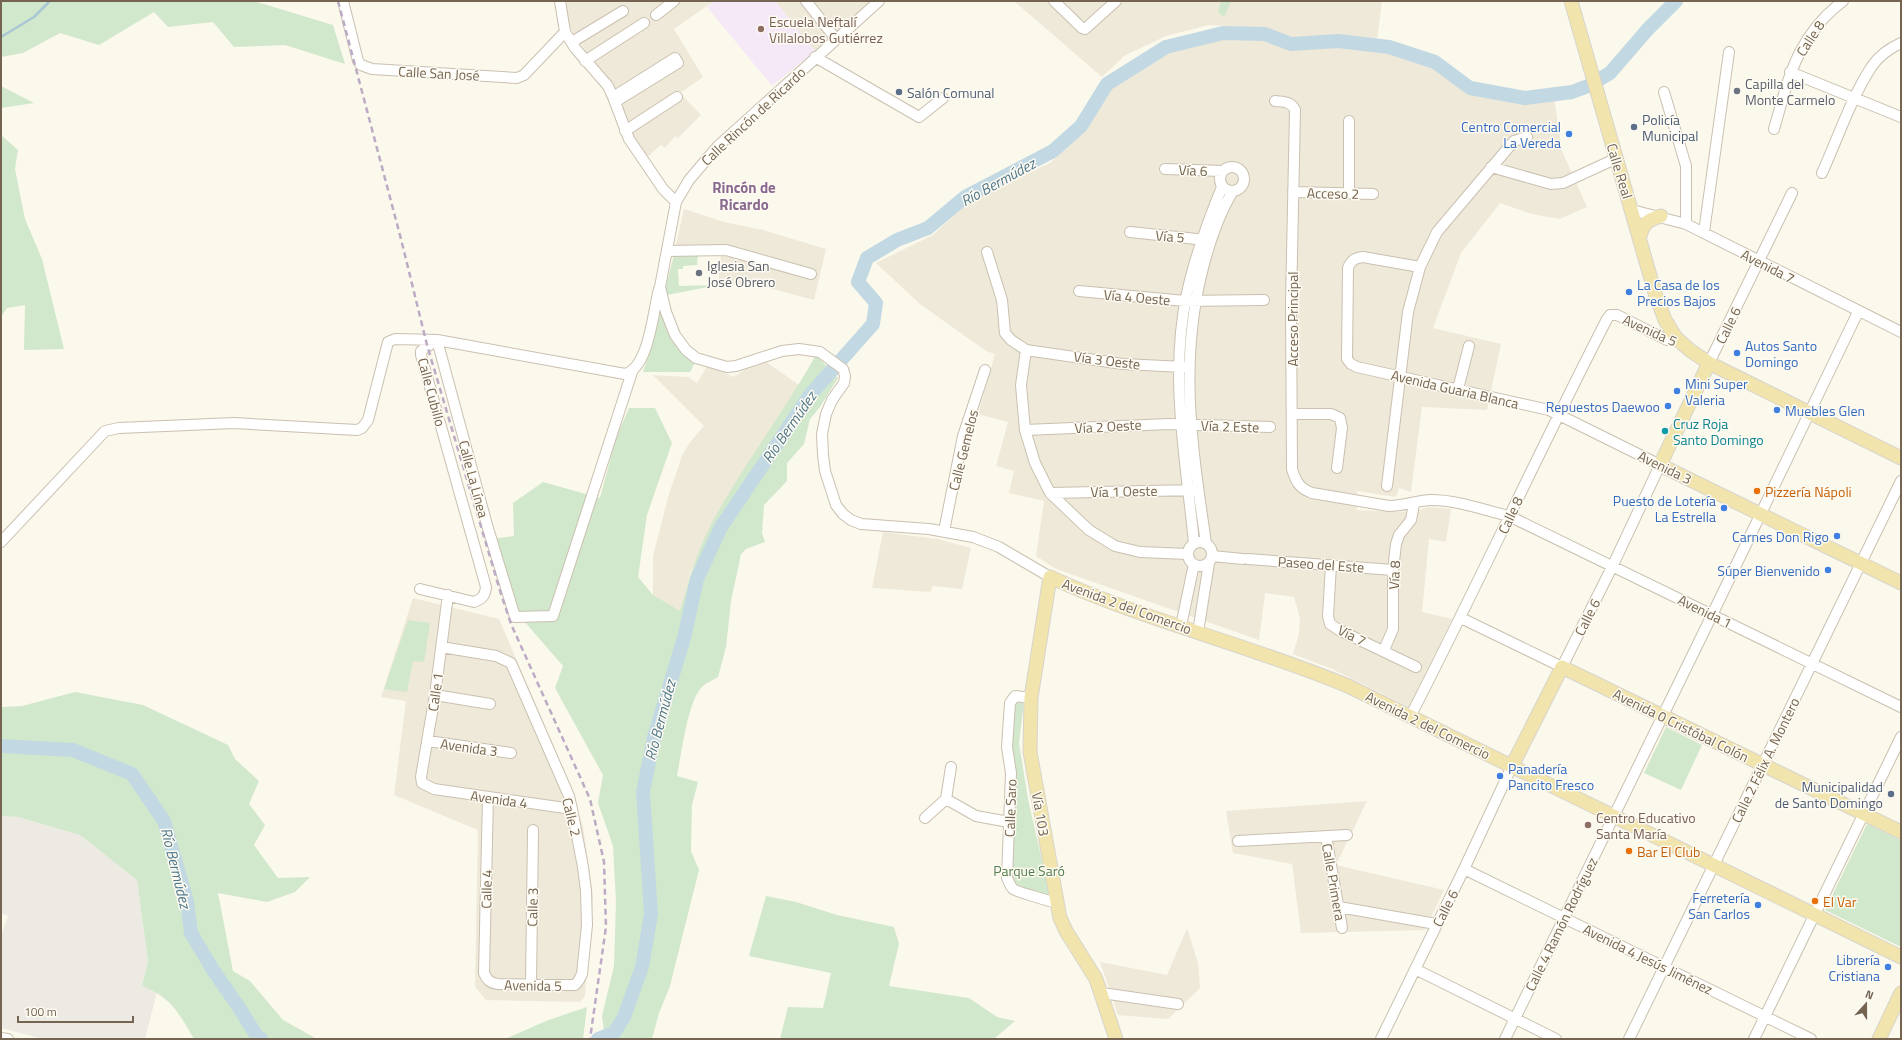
<svg xmlns="http://www.w3.org/2000/svg" width="1902" height="1040" font-family="'Titillium Web',sans-serif">
<style>
.residential{fill:#efe9d9}
.industrial{fill:#edeae4}
.education{fill:#f5e9f8}
.green{fill:#d2e8cc}
.lines{fill:none;stroke-linecap:round;stroke-linejoin:round}
.stream{stroke:#aac6d4;stroke-width:2.5}
.river{stroke:#c2d9e3;stroke-width:14}
.minor-casing{stroke:#cac0b0;stroke-width:12}
.major-casing{stroke:#d8d4ce;stroke-width:15}
.minor{stroke:#fff;stroke-width:10}
.major{stroke:#f1e4ad;stroke-width:13}
.rail{stroke:#bdabc5;stroke-width:2.5;stroke-dasharray:6 4;stroke-linecap:butt}
.education-dot{fill:#8d6e63;stroke:#fefbf3;stroke-width:1.5}
.worship-dot{fill:#6b7280;stroke:#fefbf3;stroke-width:1.5}
.service-dot{fill:#5c6f8a;stroke:#fefbf3;stroke-width:1.5}
.shop-dot{fill:#3f7fe0;stroke:#fefbf3;stroke-width:1.5}
.culture-dot{fill:#0f9aa8;stroke:#fefbf3;stroke-width:1.5}
.food-dot{fill:#e8710a;stroke:#fefbf3;stroke-width:1.5}
.labels{text-anchor:middle;dominant-baseline:central;stroke-width:3;stroke-linejoin:round;paint-order:stroke}
.education-label{font-size:14px;fill:#785e54;stroke:#fefbf3;text-anchor:start}
.street-label{font-size:14px;fill:#746451;stroke:#fefbf3}
.worship-label{font-size:14px;fill:#5b616d;stroke:#fefbf3;text-anchor:start}
.service-label{font-size:14px;fill:#4e5e75;stroke:#fefbf3;text-anchor:start}
.shop-label{font-size:14px;fill:#366cbe;stroke:#fefbf3;text-anchor:end}
.culture-label{font-size:14px;fill:#0d838f;stroke:#fefbf3;text-anchor:start}
.food-label{font-size:14px;fill:#c56008;stroke:#fefbf3;text-anchor:start}
.park-label{font-size:14px;fill:#547e4d;stroke:#fefbf3}
.water-label{font-size:15px;font-style:italic;fill:#50788b;stroke:#fefbf3}
.neighbourhood-label{font-size:15px;font-weight:bold;fill:#89698f;stroke:#fefbf3}
</style>
<rect width="100%" height="100%" fill="#fbf8ec"/>
<path class="residential" d="M566,1H714L674,29L703,77L680,93L701,115L678,138L675,136L665,148L661,145L646,158L632,139L602,73L575,36L568,23Z
M775,1H872L815,51Z
M1014,1H1382L1377,40L1333,36L1292,37L1264,28L1209,25L1166,36L1124,56L1102,77Z
M1223,37L1264,38L1291,48L1337,44L1388,51L1433,65L1469,91L1527,102L1554,97L1562,151L1587,207L1560,219L1532,214L1500,203L1461,253L1433,328L1501,344L1487,410L1422,407L1411,492L1399,488L1396,497L1357,491V510L1398,512L1416,511L1428,507L1451,509L1446,542L1429,539L1422,612L1452,619L1409,707L1330,668L1293,654L1299,634L1300,618L1294,597L1265,593L1259,640L1056,569L1036,556L1044,501L1009,493L1014,471L996,466L1008,422L978,414L995,354L986,351L920,304L876,263L933,235L969,201L1050,163L1086,130L1112,89L1169,52Z
M684,209L724,222L763,230L826,249L814,300L755,284L718,285L721,254L675,249Z
M762,359L799,385L716,516L691,572L680,612L653,595V556L669,494L683,453L691,441L704,426L653,375L688,377L697,383L708,365L715,367L733,377Z
M883,532L938,539L971,548L962,589L932,586L931,592L872,588Z
M413,598L499,619L563,768L583,826L593,896L585,996L580,1002L486,1000L475,987L478,830L394,795L406,701L381,697Z
M1367,801L1336,865L1444,890L1425,930L1301,933L1292,864L1233,853L1226,811Z
M1187,928L1198,963L1200,988L1168,1019L1118,1015L1100,962L1167,975Z"/>
<path class="industrial" d="M1,816L18,817L80,835L137,880L148,961L142,986L157,992L145,1039H43L1,1028V935L8,916L1,913Z"/>
<path class="education" d="M714,1H775L815,51L772,86L707,7Z"/>
<path class="green" d="M1,1H254L333,25L345,64L285,45L234,47L213,22L168,27L154,12L99,45L60,33L23,53L1,57Z
M1221,1H1237L1231,2L1224,17L1218,12Z
M1,86L34,103L1,108Z
M1,135L18,150L15,169L25,219L42,259L64,349L24,350L25,305L7,308L1,317Z
M674,255H698L697,265L683,266V269H678L679,286L718,285L667,295L666,286Z
M662,301L665,313L696,360L690,372H643L651,348Z
M816,355L838,378L820,407L810,419L804,444L787,463V481L764,505L762,533L765,542L746,549L741,554L731,601L726,647L718,677C713,680 706,683 702,687C688,700 681,756 677,776L698,782L692,805L691,851L699,870L670,986L659,1013L652,1039H605L602,1016L614,966L616,902L613,846L598,803L603,775L555,688L563,666L524,621L513,600L493,539L514,536L513,503L543,482L600,498L616,438L629,408H655L672,443L647,515L638,577L653,595L680,611C689,579 699,545 716,515C747,460 785,410 816,355Z
M408,620L430,623L424,662L413,661L407,692L384,689Z
M75,692L143,705L228,745L235,759L259,781L249,804L265,825L254,845L278,878L310,877L295,892L267,902L218,893L233,971L250,981L283,1020L317,1039H194C178,1012 172,998 142,986L148,961L137,880L80,835L18,817L1,816V707L22,706Z
M1014,701L1024,702L1019,743L1028,799L1050,896L1019,886L1015,883L1012,875L1015,771L1010,739Z
M1666,727L1702,745L1681,790L1644,773Z
M1867,824L1901,840V947L1825,910Z
M766,896L796,902L837,915L894,927L899,944L889,986L969,998L997,1017L1015,1021L994,1039H780L788,1007L823,1008L831,973L749,956Z
M587,1007L583,1039H505L546,1021Z"/>
<g class="lines">
<path class="stream" d="M1,37L34,17L50,1"/>
<path class="river" d="M1,746L73,750L132,774L164,821L187,901L191,933L213,970L238,1006L258,1038L261,1039
M598,1039L614,1033L624,1017L642,967L651,914L643,792L654,737L684,638L697,579L721,527L810,395L873,324L876,303L858,282L867,258L897,240L928,228L965,197L1053,151L1081,126L1107,84L1166,47L1223,33L1265,34L1291,44L1338,41L1389,47L1435,62L1470,88L1525,98L1572,92L1588,86L1610,73L1648,29L1676,1"/>
<defs>
<path id="minor" d="M343,1L358,61L361,65L372,69L517,78L524,75L565,32
M560,1L565,32L575,48L608,86L613,97L629,139L663,189L676,202
M806,1L836,39
M879,1L718,146L689,180L676,202L660,287L666,312L675,335L686,350L696,358L727,367L736,366L782,351L799,349L820,352L843,369L845,376L844,383L832,400L826,414L822,434L823,455L825,471L836,505L843,514L851,520L861,524L929,529L973,537L999,547L1050,577
M1054,1L1082,28L1085,29L1116,1
M656,15L674,1
M572,42L623,11
M815,57L919,117L943,98
M585,61L644,23
M1790,72L1901,117
M1664,92L1686,166V224
M613,97L675,58L678,63L615,102
M1275,101C1283,102 1291,101 1295,110L1291,303L1292,469C1296,482 1299,488 1312,493L1389,506C1404,506 1418,500 1431,500C1457,500 1484,510 1509,516L1901,707
M1774,129C1789,77 1797,36 1843,1
M625,131L677,97
M1220 179a12 12 0 1 1 24 0a12 12 0 1 1-24 0Z
M1491,167L1551,184L1563,183L1615,159
M1165,169L1222,171
M1822,173C1838,138 1851,98 1872,66C1879,56 1890,48 1901,43
M1293,192L1373,194
M1349,193V121
M1632,210L1686,224L1901,332
M1130,232L1206,240
M1704,232L1729,52
M667,251L726,250L811,274
M987,252L1002,300L1005,333L1011,340L1026,350L1123,364L1184,367
M1420,267L1363,257C1355,258 1351,260 1348,268L1347,359L1351,364L1357,367L1549,410L1660,465L1613,565L1562,667L1461,618
M1079,291L1185,301L1264,300
M1026,350L1021,385L1025,430L1035,463L1050,493L1089,530L1115,546L1140,552L1188,554
M1709,363L1792,193
M1458,389L1469,346
M1292,414H1331L1340,418L1342,428L1337,468
M1025,430L1169,424L1270,427
M1387,486L1408,312L1420,267L1437,232L1514,141L1527,137
M1050,493L1196,490
M944,531L963,436L985,370
M1188 554a12 12 0 1 1 24 0a12 12 0 1 1-24 0Z
M1,542L105,431L119,428L234,423L357,430L362,428L368,420L388,342L395,339L437,340L487,525L515,617L553,616L632,372
M1194,543C1186,460 1169,376 1187,293C1195,256 1208,221 1222,187
M1206,543C1192,447 1178,360 1204,264C1211,238 1219,214 1233,191
M1212,556L1243,559
M1248,559L1393,570
M1331,565L1328,616L1330,624L1339,630L1416,667
M420,589L474,602C482,599 485,596 486,587L421,355V351L437,340L625,374C649,368 653,311 659,289
M448,595L435,695L421,777L422,783L434,789L572,809
M1181,626L1194,564
M1198,632L1209,563
M441,647L496,656L511,663L569,796L572,809L583,867L586,891L587,925L582,974L579,980L575,985L498,984C490,983 487,980 484,973L488,797
M1384,650L1393,629V570L1396,544L1399,535L1411,520L1414,504
M435,695L490,704
M1031,698L1015,696L1010,703L1007,747L1011,773L1007,878C1009,882 1010,886 1013,889C1015,891 1052,902 1058,903
M1410,717C1478,585 1539,451 1607,319L1610,315H1617L1667,340L1676,338
M428,741L511,753
M946,799L976,816L1009,822
M946,799L951,767
M925,818L946,799
M1326,836L1342,928
M1238,841L1347,835
M1464,869L1811,1039
M1339,907L1436,924
M1415,969L1556,1039
M531,984L533,830
M1102,993L1178,1004
M1,1038L8,1039
M1381,1039L1464,869L1512,766
M1505,1039L1712,615L1858,312
M1629,1039L1901,481
M1754,1039L1901,737"/>
<path id="major" d="M1571,1L1655,293L1665,320L1676,338L1691,351L1709,363L1901,458
M1640,236C1644,222 1648,220 1661,216
M1709,363L1660,465L1901,583
M1512,766L1562,667L1901,832
M1116,1039L1096,979L1066,931L1060,918L1030,752L1031,698L1050,577C1146,621 1250,645 1348,686L1901,957
M1879,1039L1901,993"/>
</defs>
<use href="#minor" class="minor-casing"/>
<use href="#major" class="major-casing"/>
<use href="#minor" class="minor"/>
<use href="#major" class="major"/>
<path class="rail" d="M338,1L401,239L427,345L501,594L511,624L590,799L604,862L606,927L590,1039"/>
</g>
<g class="education-dot">
<circle cx="761" cy="29" r="4"/>
<circle cx="1588" cy="825" r="4"/>
</g>
<g class="worship-dot">
<circle cx="1737" cy="91" r="4"/>
<circle cx="699" cy="273" r="4"/>
</g>
<g class="service-dot">
<circle cx="899" cy="92" r="4"/>
<circle cx="1634" cy="127" r="4"/>
<circle cx="1891" cy="794" r="4"/>
</g>
<g class="shop-dot">
<circle cx="1569" cy="134" r="4"/>
<circle cx="1629" cy="292" r="4"/>
<circle cx="1737" cy="353" r="4"/>
<circle cx="1677" cy="391" r="4"/>
<circle cx="1668" cy="406" r="4"/>
<circle cx="1777" cy="410" r="4"/>
<circle cx="1724" cy="508" r="4"/>
<circle cx="1837" cy="536" r="4"/>
<circle cx="1828" cy="570" r="4"/>
<circle cx="1500" cy="776" r="4"/>
<circle cx="1758" cy="905" r="4"/>
<circle cx="1888" cy="967" r="4"/>
</g>
<circle class="culture-dot" cx="1665" cy="431" r="4"/>
<g class="food-dot">
<circle cx="1757" cy="491" r="4"/>
<circle cx="1629" cy="851" r="4"/>
<circle cx="1815" cy="901" r="4"/>
</g>
<g class="labels">
<g class="education-label">
<text x="769" y="21">Escuela Neftalí<tspan x="769" dy="16">Villalobos Gutiérrez</tspan></text>
<text x="1596" y="817">Centro Educativo<tspan x="1596" dy="16">Santa María</tspan></text>
</g>
<g class="street-label">
<text transform="translate(1810 38) rotate(-57)">Calle 8</text>
<text transform="translate(439 73) rotate(3)">Calle San José</text>
<text transform="translate(753 116) rotate(-43)">Calle Rincón de Ricardo</text>
<text transform="translate(1193 170) rotate(3)">Vía 6</text>
<text transform="translate(1620 171) rotate(73)">Calle Real</text>
<text transform="translate(1333 193) rotate(1)">Acceso 2</text>
<text transform="translate(1170 236) rotate(5)">Vía 5</text>
<text transform="translate(1768 266) rotate(27)">Avenida 7</text>
<text transform="translate(1137 297) rotate(5)">Vía 4 Oeste</text>
<text transform="translate(1292 319) rotate(-90)">Acceso Principal</text>
<text transform="translate(1728 325) rotate(-64)">Calle 6</text>
<text transform="translate(1650 330) rotate(24)">Avenida 5</text>
<text transform="translate(1107 360) rotate(7)">Vía 3 Oeste</text>
<text transform="translate(1455 389) rotate(13)">Avenida Guaria Blanca</text>
<text transform="translate(432 392) rotate(75)">Calle Cubillo</text>
<text transform="translate(1108 426) rotate(-3)">Vía 2 Oeste</text>
<text transform="translate(1230 426) rotate(2)">Vía 2 Este</text>
<text transform="translate(963 450) rotate(-76)">Calle Gemelos</text>
<text transform="translate(1665 467) rotate(26)">Avenida 3</text>
<text transform="translate(474 479) rotate(75)">Calle La Línea</text>
<text transform="translate(1124 491) rotate(-1)">Vía 1 Oeste</text>
<text transform="translate(1510 515) rotate(-65)">Calle 8</text>
<text transform="translate(1321 564) rotate(4)">Paseo del Este</text>
<text transform="translate(1394 575) rotate(-87)">Vía 8</text>
<text transform="translate(1127 606) rotate(20)">Avenida 2 del Comercio</text>
<text transform="translate(1705 611) rotate(26)">Avenida 1</text>
<text transform="translate(1587 617) rotate(-63)">Calle 6</text>
<text transform="translate(1352 635) rotate(26)">Vía 7</text>
<text transform="translate(435 692) rotate(-82)">Calle 1</text>
<text transform="translate(1428 725) rotate(26)">Avenida 2 del Comercio</text>
<text transform="translate(1681 725) rotate(26)">Avenida 0 Cristóbal Colón</text>
<text transform="translate(469 747) rotate(8)">Avenida 3</text>
<text transform="translate(1765 760) rotate(-64)">Calle 2 Félix A. Montero</text>
<text transform="translate(499 799) rotate(8)">Avenida 4</text>
<text transform="translate(1010 808) rotate(-88)">Calle Saro</text>
<text transform="translate(1041 814) rotate(80)">Vía 103</text>
<text transform="translate(572 817) rotate(76)">Calle 2</text>
<text transform="translate(1334 882) rotate(80)">Calle Primera</text>
<text transform="translate(486 889) rotate(-89)">Calle 4</text>
<text transform="translate(532 907) rotate(-89)">Calle 3</text>
<text transform="translate(1445 908) rotate(-63)">Calle 6</text>
<text transform="translate(1561 924) rotate(-64)">Calle 4 Ramón Rodríguez</text>
<text transform="translate(1648 959) rotate(26)">Avenida 4 Jesús Jiménez</text>
<text transform="translate(533 985) rotate(1)">Avenida 5</text>
</g>
<g class="worship-label">
<text x="1745" y="83">Capilla del<tspan x="1745" dy="16">Monte Carmelo</tspan></text>
<text x="707" y="265">Iglesia San<tspan x="707" dy="16">José Obrero</tspan></text>
</g>
<g class="service-label">
<text x="907" y="92">Salón Comunal</text>
<text x="1642" y="119">Policía<tspan x="1642" dy="16">Municipal</tspan></text>
<text x="1883" y="786" text-anchor="end">Municipalidad<tspan x="1883" dy="16">de Santo Domingo</tspan></text>
</g>
<g class="shop-label">
<text x="1561" y="126">Centro Comercial<tspan x="1561" dy="16">La Vereda</tspan></text>
<text x="1637" y="284" text-anchor="start">La Casa de los<tspan x="1637" dy="16">Precios Bajos</tspan></text>
<text x="1745" y="345" text-anchor="start">Autos Santo<tspan x="1745" dy="16">Domingo</tspan></text>
<text x="1685" y="383" text-anchor="start">Mini Super<tspan x="1685" dy="16">Valeria</tspan></text>
<text x="1660" y="406">Repuestos Daewoo</text>
<text x="1785" y="410" text-anchor="start">Muebles Glen</text>
<text x="1716" y="500">Puesto de Lotería<tspan x="1716" dy="16">La Estrella</tspan></text>
<text x="1829" y="536">Carnes Don Rigo</text>
<text x="1820" y="570">Súper Bienvenido</text>
<text x="1508" y="768" text-anchor="start">Panadería<tspan x="1508" dy="16">Pancito Fresco</tspan></text>
<text x="1750" y="897">Ferretería<tspan x="1750" dy="16">San Carlos</tspan></text>
<text x="1880" y="959">Librería<tspan x="1880" dy="16">Cristiana</tspan></text>
</g>
<g class="culture-label">
<text x="1673" y="423">Cruz Roja<tspan x="1673" dy="16">Santo Domingo</tspan></text>
</g>
<g class="food-label">
<text x="1765" y="491">Pizzería Nápoli</text>
<text x="1637" y="851">Bar El Club</text>
<text x="1823" y="901">El Var</text>
</g>
<g class="park-label">
<text x="1029" y="870">Parque Saró</text>
</g>
<g class="water-label">
<text transform="translate(998 182) rotate(-29)">Río Bermúdez</text>
<text transform="translate(789 427) rotate(-55)">Río Bermúdez</text>
<text transform="translate(660 720) rotate(-75)">Río Bermúdez</text>
<text transform="translate(176 868) rotate(76)">Río Bermúdez</text>
</g>
<g class="neighbourhood-label">
<text x="744" y="187">Rincón de<tspan x="744" dy="17">Ricardo</tspan></text>
</g>
</g>
<rect width="1902" height="1040" fill="none" stroke="#746451" stroke-width="4"/>
<g transform="translate(1866 1004) rotate(21)" stroke="#fefbf3" stroke-width="3" paint-order="stroke">
<path d="M0-3L7 15L0 10L-7 15Z" fill="#746451"/>
<text y="-6" font-size="11" font-weight="bold" text-anchor="middle" fill="#746451">N</text>
</g>
<path d="M18 1016v6h115v-6" fill="none" stroke="#746451" stroke-width="2"/>
<text x="24" y="1016" font-size="12" fill="#746451" stroke="#fefbf3" stroke-width="3" paint-order="stroke">100 m</text>
</svg>
